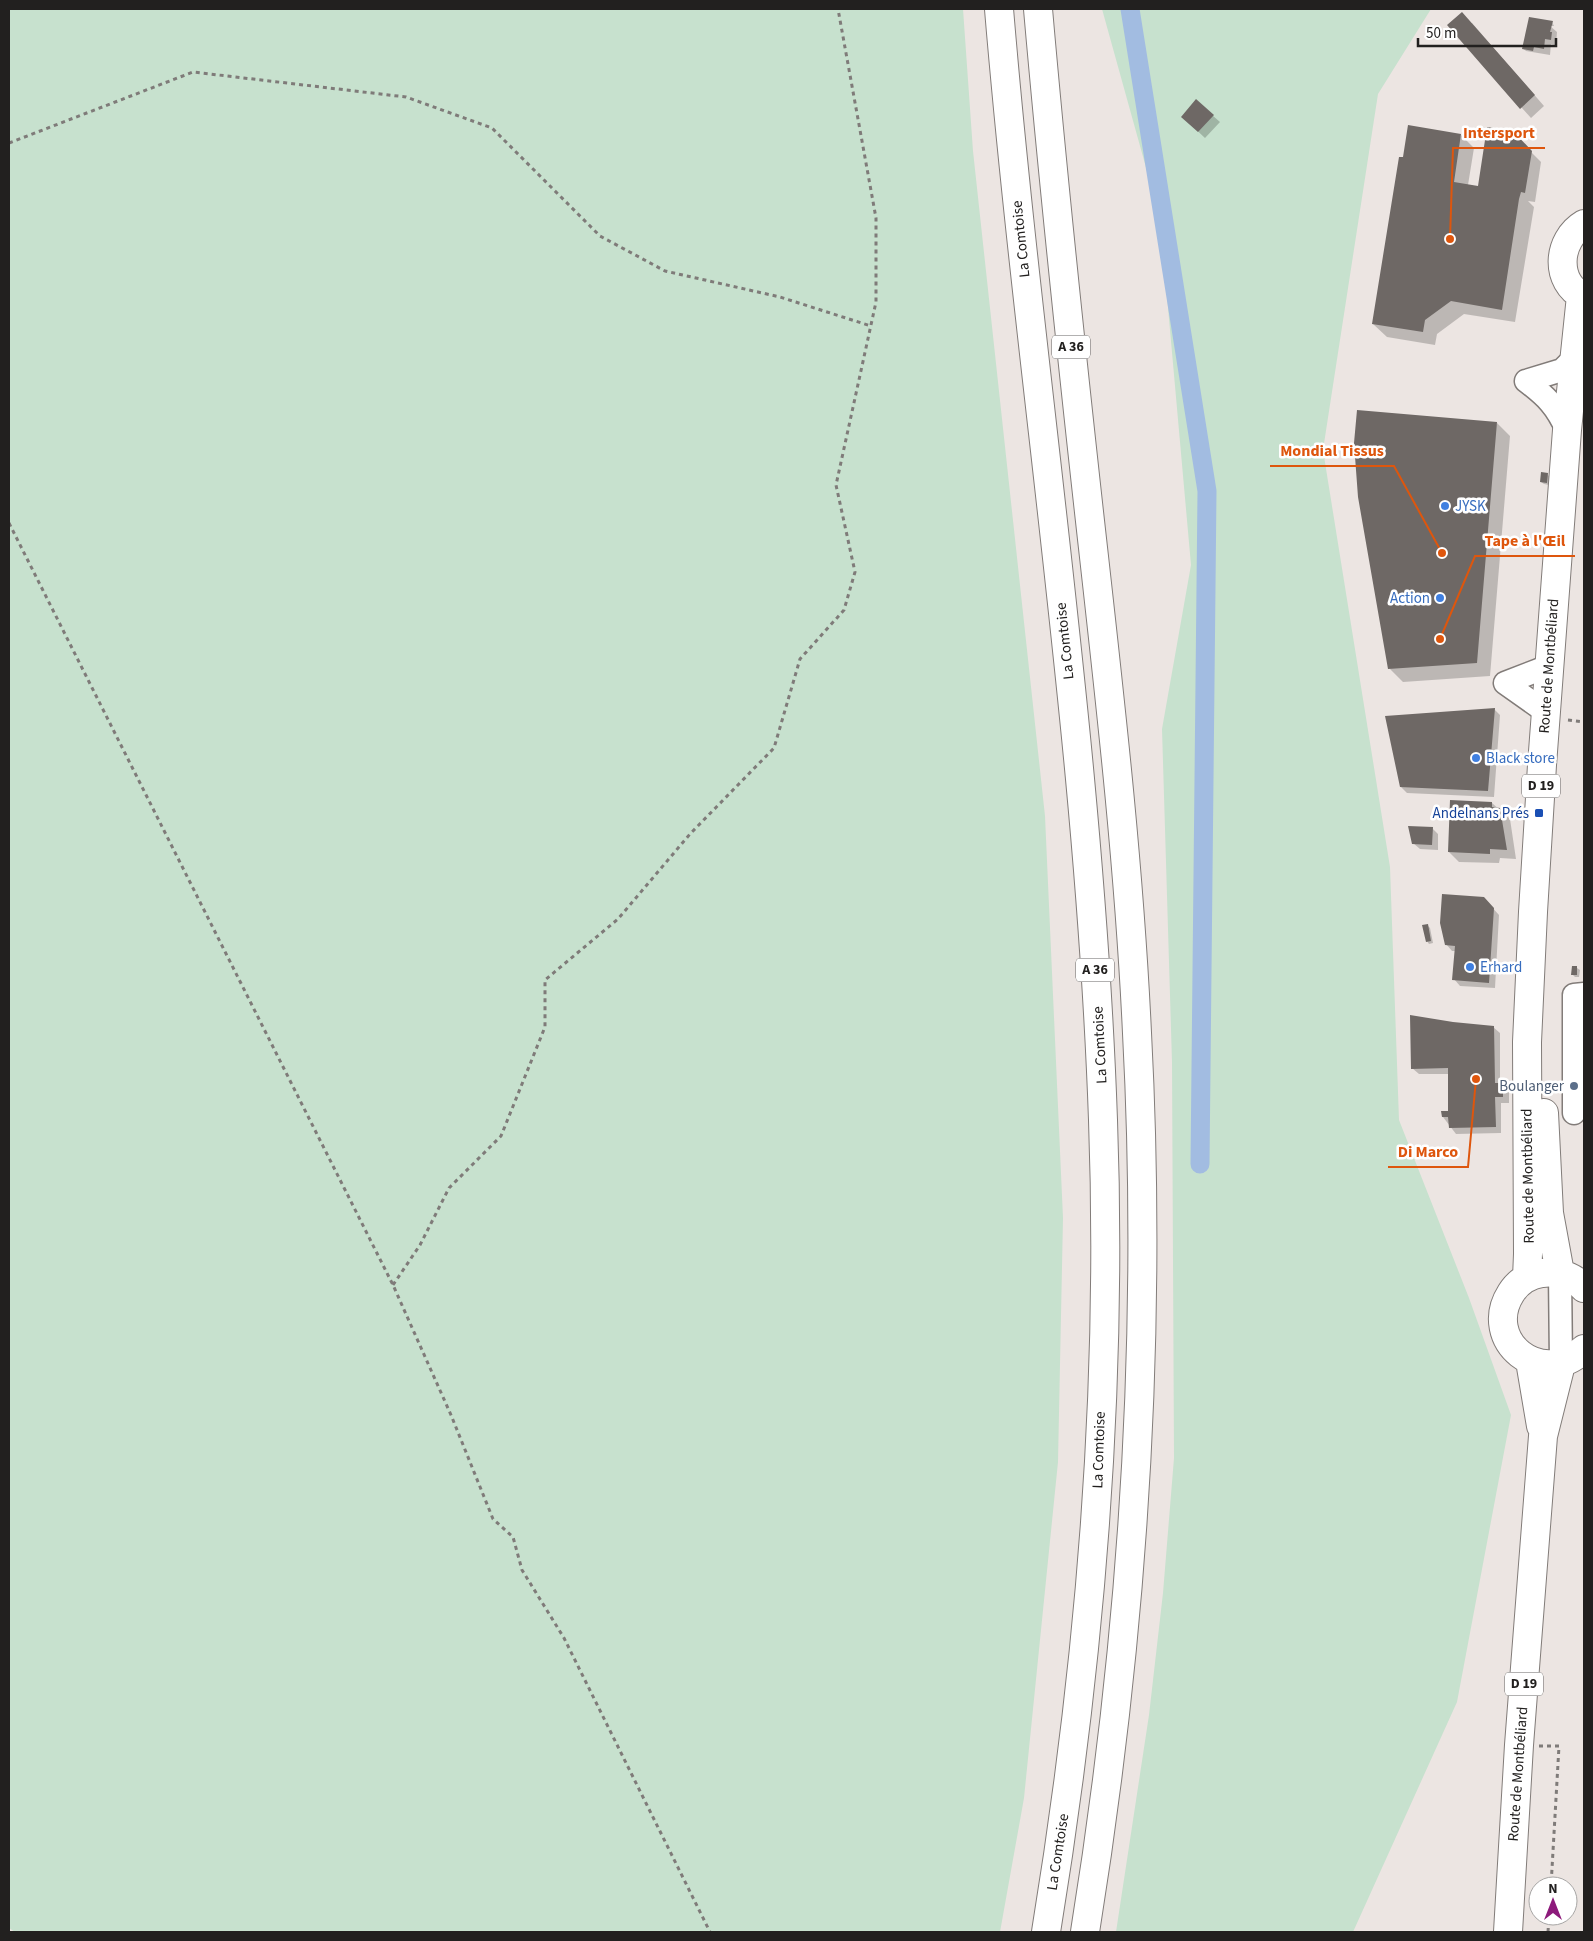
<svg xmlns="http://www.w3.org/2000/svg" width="1593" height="1941" font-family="'Source Sans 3',sans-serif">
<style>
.green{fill:#c7e1ce}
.shadow{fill:#0003}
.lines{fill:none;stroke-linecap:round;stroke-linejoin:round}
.canal{stroke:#a2bce1;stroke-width:19}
.building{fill:#6e6865}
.minor-casing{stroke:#827c79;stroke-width:25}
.major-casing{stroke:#827c79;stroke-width:30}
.highway-casing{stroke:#827c79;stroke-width:30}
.path{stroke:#7f7b79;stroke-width:3;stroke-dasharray:4 4;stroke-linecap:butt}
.minor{stroke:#fff;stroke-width:22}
.major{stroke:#fff;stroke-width:28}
.highway{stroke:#fff;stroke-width:28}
.shop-dot{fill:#3f7fe0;stroke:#fff;stroke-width:2}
.transit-dot{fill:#1a4fb4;stroke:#fff;stroke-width:2}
.service-dot{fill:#5c6f8a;stroke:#fff;stroke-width:2}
.labels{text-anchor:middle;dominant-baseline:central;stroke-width:5;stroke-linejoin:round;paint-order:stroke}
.shield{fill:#fff;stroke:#646362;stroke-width:1}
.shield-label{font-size:14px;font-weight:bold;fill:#22201f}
.street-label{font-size:15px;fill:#22201f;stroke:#fff}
.shop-label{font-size:15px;fill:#366cbe;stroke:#fff;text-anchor:start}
.transit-label{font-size:15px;fill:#164399;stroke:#fff;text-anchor:end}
.service-label{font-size:15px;fill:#4e5e75;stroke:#fff;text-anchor:end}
.leader{fill:none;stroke:#de560d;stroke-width:2}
.callout-dot{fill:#de560d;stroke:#fff;stroke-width:2}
.callout-label{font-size:16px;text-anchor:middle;font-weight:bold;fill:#de560d;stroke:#fff;stroke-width:5;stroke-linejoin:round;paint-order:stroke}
</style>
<rect width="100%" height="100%" fill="#ece5e2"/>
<path class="green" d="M9,9H963L973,151L1045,816L1063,1218L1058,1462L1024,1798L1000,1932H15L9,1928Z
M1102,9H1431L1378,94L1323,450L1390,867L1399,1120L1469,1298L1511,1415L1457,1702L1353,1932H1116L1149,1715L1163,1593L1174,1458L1172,1062L1162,729L1191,565L1160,218Z"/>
<path class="shadow" d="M1552,22L1554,26H1550L1557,32L1556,45L1551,44L1550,55L1526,51L1524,49Z
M1472,23L1544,106L1531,118L1449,26Z
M1196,101L1220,122L1205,138L1189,123Z
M1512,133L1541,162L1535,202L1528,201L1534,207L1515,322L1464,314L1437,334L1435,345L1387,337L1373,324L1461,135L1474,148L1468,185L1479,187Z
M1497,423L1510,436L1490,676L1403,682L1390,669Z
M1547,474L1550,477L1549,485L1544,484L1541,482Z
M1494,709L1500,715L1494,797L1407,793L1401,787Z
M1492,803L1510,819L1516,859L1500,858L1499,863L1459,862L1449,852Z
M1432,828L1438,834V850L1420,849L1413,843Z
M1490,905L1499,915L1495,988L1460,986L1454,979L1456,951H1452L1446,944Z
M1428,926L1430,928L1433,943L1429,944L1427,941Z
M1577,968L1580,970L1579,977H1575L1572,974Z
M1453,1023L1493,1027L1500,1033V1084L1509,1090V1103H1501V1133L1456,1134L1443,1117L1450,1112L1449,1074H1419L1412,1068Z"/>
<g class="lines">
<path class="canal" d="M1130,9L1207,491L1200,1164"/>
</g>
<path class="building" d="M1462,12L1535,95L1520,109L1447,25Z
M1529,17L1553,21L1550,32H1552L1551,40L1545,39L1544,49L1534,47L1533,51L1522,49Z
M1196,99L1214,115L1198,132L1181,117Z
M1408,125L1461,134L1454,182L1478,186L1487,127L1513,131L1532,151L1525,193L1521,192L1519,199L1502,310L1451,301L1425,320L1423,332L1372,324L1399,157H1403Z
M1357,410L1497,422L1477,663L1388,669L1358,497L1354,443Z
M1541,472L1548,473L1547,483L1540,482Z
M1495,708L1488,791L1400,787L1385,716Z
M1450,800L1492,802V807L1500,808L1507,850L1490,849V854L1448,852Z
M1408,826L1433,827L1432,845L1412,844Z
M1442,894L1484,897L1494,908L1489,983L1452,980L1455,946L1445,945L1440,923Z
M1428,924L1431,941L1426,942L1422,925Z
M1572,966H1577V975H1571Z
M1410,1015L1453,1022L1494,1026L1495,1083H1503V1097H1495L1496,1127L1449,1128L1448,1117H1442L1441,1111H1448V1068L1411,1069Z"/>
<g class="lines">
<defs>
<path id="minor" d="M1526,381C1547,397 1556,406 1567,430
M1526,381L1562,370L1575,357
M1546,712L1505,683L1549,666
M1574,1113V995L1584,994
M1560,1273L1561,1364"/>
<path id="major" d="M1584,224C1557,240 1554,282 1584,297
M1544,1113L1549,1213L1560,1273
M1527,1278L1528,1254L1527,1042L1533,912L1542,765L1567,430L1581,296
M1584,1288C1573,1276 1558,1271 1542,1273C1529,1275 1518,1282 1511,1293C1481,1340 1541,1390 1584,1349
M1530,1361L1541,1426
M1508,1932L1519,1745L1543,1436L1561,1364"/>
<path id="highway" d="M999,9C1030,379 1090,748 1103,1120C1113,1392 1090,1664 1046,1932
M1038,9C1053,180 1071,350 1090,521C1109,691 1129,861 1137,1033C1153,1334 1133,1635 1085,1932"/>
</defs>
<use href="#minor" class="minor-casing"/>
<use href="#major" class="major-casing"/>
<use href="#highway" class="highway-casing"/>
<path class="path" d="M9,143L193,72L406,97L492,128L600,236L665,271L780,297L871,326
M9,523L393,1285L451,1415L493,1519L513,1537L522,1570L564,1638L710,1932
M1568,720L1584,722
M393,1285L420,1245L449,1188L501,1136L545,1027V980L618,919L690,834L774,748L800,659L844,610L855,572L836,485L876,302V218L838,9
M1539,1746H1559L1551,1886
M1548,1932L1549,1916"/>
<use href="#minor" class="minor"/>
<use href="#major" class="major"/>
<use href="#highway" class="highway"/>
</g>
<g class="shop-dot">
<circle cx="1445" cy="506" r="5"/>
<circle cx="1440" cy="598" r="5"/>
<circle cx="1476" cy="758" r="5"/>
<circle cx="1470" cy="967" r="5"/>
</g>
<rect class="transit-dot" x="1534" y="808" width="10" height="10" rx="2.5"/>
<circle class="service-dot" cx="1574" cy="1086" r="5"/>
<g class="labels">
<g class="shield">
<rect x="1052" y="335.5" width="38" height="23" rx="4"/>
<rect x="1522" y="774.5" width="38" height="23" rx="4"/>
<rect x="1076" y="958.5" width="38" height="23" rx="4"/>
<rect x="1505" y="1672.5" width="38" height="23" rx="4"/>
</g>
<g class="shield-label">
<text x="1071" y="347">A 36</text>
<text x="1541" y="786">D 19</text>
<text x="1095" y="970">A 36</text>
<text x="1524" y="1684">D 19</text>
</g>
<g class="street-label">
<text transform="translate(1021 239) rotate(-96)">La Comtoise</text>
<text transform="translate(1065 641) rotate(-96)">La Comtoise</text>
<text transform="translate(1549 666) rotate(-86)">Route de Montbéliard</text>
<text transform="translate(1100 1045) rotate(-93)">La Comtoise</text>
<text transform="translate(1528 1176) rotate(-91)">Route de Montbéliard</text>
<text transform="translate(1099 1450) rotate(-88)">La Comtoise</text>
<text transform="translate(1518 1774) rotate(-86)">Route de Montbéliard</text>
<text transform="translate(1058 1852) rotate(-81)">La Comtoise</text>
</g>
<g class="shop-label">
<text x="1455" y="506">JYSK</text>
<text x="1430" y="598" text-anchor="end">Action</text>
<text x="1486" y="758">Black store</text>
<text x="1480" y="967">Erhard</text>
</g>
<g class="transit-label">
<text x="1529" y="813">Andelnans Prés</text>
</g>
<g class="service-label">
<text x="1564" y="1086">Boulanger</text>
</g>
</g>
<path class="leader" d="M1450 239L1453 148H1545M1442 553L1394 466H1270M1440 639L1475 556H1575M1476 1079L1468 1167H1388"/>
<g class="callout-dot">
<circle cx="1450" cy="239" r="5"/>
<circle cx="1442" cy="553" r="5"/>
<circle cx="1440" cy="639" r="5"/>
<circle cx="1476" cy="1079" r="5"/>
</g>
<g class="callout-label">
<text x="1499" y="138">Intersport</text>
<text x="1332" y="456">Mondial Tissus</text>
<text x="1525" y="546">Tape à l'Œil</text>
<text x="1428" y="1157">Di Marco</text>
</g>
<rect width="1593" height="1941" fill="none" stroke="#22201f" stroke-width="20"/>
<g transform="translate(1553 1901)"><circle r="24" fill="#ffffff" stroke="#a7a6a5"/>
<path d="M0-4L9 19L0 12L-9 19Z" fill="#8d1a7b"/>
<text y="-8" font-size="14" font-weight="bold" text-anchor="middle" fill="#22201f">N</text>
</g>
<path d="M1418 38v8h138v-8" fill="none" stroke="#22201f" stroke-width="2.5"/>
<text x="1426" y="38" font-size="15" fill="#22201f" stroke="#ffffff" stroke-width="4" paint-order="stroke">50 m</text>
</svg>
